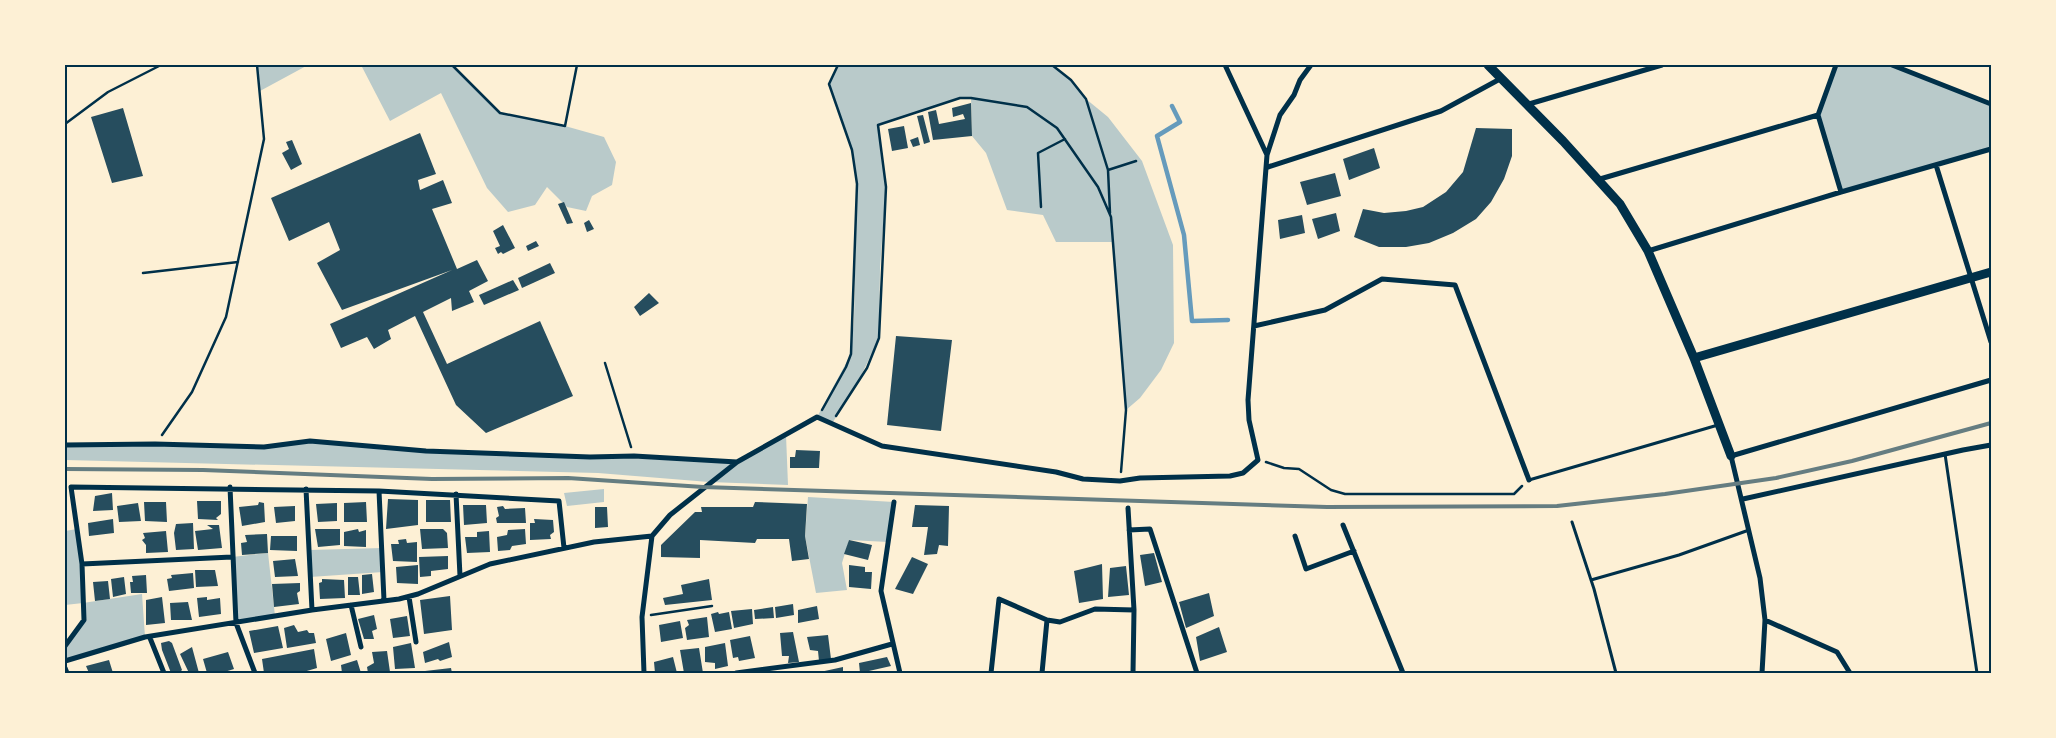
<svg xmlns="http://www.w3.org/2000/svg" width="2056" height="738" font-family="Ubuntu,sans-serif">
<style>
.green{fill:#b9caca}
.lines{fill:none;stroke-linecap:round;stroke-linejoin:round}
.stream{stroke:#669bbc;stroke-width:4.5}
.building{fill:#264d5e}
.path{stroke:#003049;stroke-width:2.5}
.service{stroke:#003049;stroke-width:3}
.minor{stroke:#003049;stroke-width:5}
.tertiary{stroke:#003049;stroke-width:9}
.rail{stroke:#657d81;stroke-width:4}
.neatline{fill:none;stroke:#003049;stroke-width:2}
</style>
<rect width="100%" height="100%" fill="#fdf0d5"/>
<path class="green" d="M257,65H308L260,91Z
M361,65H452L500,113L565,126L604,137L616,162L612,185L592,196L586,211L567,207L547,187L535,205L508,212L487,188L441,93L390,121Z
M838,65H1052L1071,80L1086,99L1108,117L1142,161L1173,245L1174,343L1161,370L1140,398L1126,410L1113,242H1056L1043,215L1007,210L986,153L972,136L971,98H960L878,125L886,187L880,268L879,338L859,380L833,422L817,417L851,354L854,319L857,184L852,150L829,84Z
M1836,65H1892L1991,104V149L1841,192L1818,115Z
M786,435L788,485L709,482L598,473L65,460V445L264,447L310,441L426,451L737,462L718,476Z
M604,489V502L567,506L564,493Z
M808,497L894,502L888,542L849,540L842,563L847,590L816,593L805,536Z
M77,529L83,603L142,594L145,637L65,661V646L84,620L83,603L65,605V531Z
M382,548L383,572L310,577L309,550Z
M268,553L275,616L236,623L232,557Z"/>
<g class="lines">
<path class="stream" d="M1172,106L1180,122L1157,136L1184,235L1192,321L1228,320"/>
</g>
<path class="building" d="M971,103L972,136L933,140L928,112L936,110L939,124L965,119L963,114L953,117L952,108Z
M123,108L143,176L112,183L91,117Z
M923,115L930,142L924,144L917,116Z
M904,126L908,148L892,151L888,129Z
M1476,128L1512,129V156L1504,179L1491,202L1476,219L1453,233L1429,243L1406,247H1379L1354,237L1363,209L1384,213L1406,211L1423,207L1446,192L1463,172Z
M420,133L436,174L418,180L420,190L443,180L452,203L432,209L457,269L477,260L488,281L469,291L474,302L452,311L451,298L423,312L447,364L540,321L573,396L486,433L456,405L415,316L388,330L391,339L374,349L367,337L341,348L330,324L452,270L342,310L317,263L340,250L329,222L289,241L271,198Z
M918,137L920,145L913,147L910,140Z
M292,140L302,164L291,170L282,153L289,149L286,142Z
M1374,148L1380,168L1349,180L1343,159Z
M1335,173L1341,196L1307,205L1300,182Z
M564,202L573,223L567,224L558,204Z
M1336,213L1340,231L1318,239L1312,219Z
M1302,215L1305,233L1280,239L1278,220Z
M589,220L594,229L587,232L584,223Z
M503,225L515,248L503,254L501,252L498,254L495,248L500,246L493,231Z
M536,241L539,246L528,251L526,246Z
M550,263L555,273L522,288L518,278Z
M513,280L519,290L484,305L479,295Z
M649,293L659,303L640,316L634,307Z
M896,336L952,340L941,431L887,425Z
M796,450L820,451L819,468H790V457H795Z
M112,493L113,510L93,511L95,496Z
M388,499L418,500V525L386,529Z
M426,500H450L451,522H426Z
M197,501H221V514L216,518L218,520L198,519Z
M144,502H166L167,522L145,521Z
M259,502L264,503L265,522L242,526L239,507L258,505Z
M366,502L367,522H344V503Z
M755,502L807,504L805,536L809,559L792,561L789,539H757L755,543L700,540V558L661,557V545L695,512H702L701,507H753Z
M138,503L141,521L119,522L117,506Z
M337,503V521L318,522L316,504Z
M463,505H486L487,523L464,525Z
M915,505L949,506L948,546L939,545L937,554L924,555L928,527H912Z
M295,506V521L276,523L274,507Z
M503,506L505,509L525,508L526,523H497L496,518L499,516L497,507Z
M595,507H607L608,527L595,528Z
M113,519L114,533L89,536L88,523Z
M534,519L553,520L554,532L550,535L551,539L530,540V523H535Z
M193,523L194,549L176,550L174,533L176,524Z
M207,525H219L222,548L198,550L195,531L213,529Z
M315,529H340V545L318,547Z
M358,529L359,532L366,530V547L344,546V532Z
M420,529H443L447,533L448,548L422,549Z
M525,529L526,544L512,546L510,550L498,551L497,537L507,535L508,530Z
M166,531L168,552L146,553V545L142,540L145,538L143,533Z
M489,531L490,552L467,553L465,537H477V532Z
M267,534L268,553L242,555L241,543L247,542L245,535Z
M271,536H297V551L270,550Z
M406,539L407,543L417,542V562L393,561L391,544H399L398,540Z
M849,540L872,545L868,560L844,554Z
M1154,553L1162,582L1145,586L1140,555Z
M448,556V569L431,571V576L420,577L419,557Z
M912,557L928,564L913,594L895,589Z
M295,559L298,576L275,577L273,561Z
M1102,564L1103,599L1079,603L1074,571Z
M418,565V584L397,583L396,567Z
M849,565L865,567V572H872L871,589L849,587Z
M1126,566L1129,595L1108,597L1110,568Z
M195,570H215L218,586L196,587Z
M193,573L194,588L169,591L167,579L172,578L171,575Z
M372,574L374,592L362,594V575Z
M146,575L147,593H131L130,582H133L132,576Z
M124,577L126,594L113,597L111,579Z
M348,577H358L360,595H348Z
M322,579L344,580L345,598L320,599L319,583L322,582Z
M709,579L712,600L665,605L663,598L683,594L681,585Z
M108,581L110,599L95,601L93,582Z
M300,583V591L297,593L299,604L274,607L272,584Z
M1209,593L1214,616L1186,628L1179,602Z
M450,596L452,630L424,634L420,600Z
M162,597L165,623L146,625V600Z
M207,597V600L220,598L221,614L199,617L197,598Z
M188,602L192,620H171L170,603Z
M793,604L794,615L776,618L775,607Z
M817,606L819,619L798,623V610Z
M773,607L774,618L755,619L754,610Z
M752,609L753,624L734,628L731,611Z
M718,612L719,614L729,612L732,629L715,632L711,614Z
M374,615L377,629L372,631L374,639H364L358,619Z
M407,616L410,636L393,638L390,619Z
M707,617L709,637L687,640L685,628L689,625L687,620Z
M680,621L683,638L661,642L659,625Z
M294,625L298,632L307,630L309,633H314L316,643L287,648L284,628Z
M278,626L283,648L254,653L249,631Z
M1219,627L1227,652L1200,661L1196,637Z
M793,632L799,662L788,663L789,656H782L780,633Z
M346,633L351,655L331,661L326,639Z
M828,635L831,659L819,661L818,651L810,650L807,637Z
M750,636L755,658L739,661L738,657L733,658L730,640Z
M169,641L172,643L182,670L179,673H171L162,650L161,643Z
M449,642L452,657L440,661L438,659L425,663L423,652Z
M411,643L415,668L395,669L393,647Z
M725,643L728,666L715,669V663L705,662V647Z
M192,647L199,673H189L180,654Z
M699,648L703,673H684L680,650Z
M314,649L317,668L300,673H264L262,659Z
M387,651L390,672L368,673L367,667L374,663L372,652Z
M228,652L234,669L221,673H207L203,659Z
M673,657L677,673H655L654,662Z
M887,657L891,666L860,673L859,663Z
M109,660L113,673H89L86,666Z
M357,660L361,673H342L341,665Z
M843,667V673H820V672Z
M451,668L452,673H425V671Z"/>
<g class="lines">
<path class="path" d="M452,65L500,113L565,126L577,65
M1052,65L1071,80L1086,99L1108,170L1110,213
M65,124L108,92L161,65
M1108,170L1136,161
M1041,207L1038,153L1065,139
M143,273L238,262
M605,363L631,447
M822,410L846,367L851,354L857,184L852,150L829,84L838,65
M836,416L867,368L879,338L886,187L878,125L960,98H971L1027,107L1057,128L1098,187L1111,217L1126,410L1121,472
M162,435L192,392L226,317L264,139L257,65
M1266,462L1284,468L1299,469L1331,490L1345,494H1514L1522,486
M651,615L712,606"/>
<path class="service" d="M1945,454L1977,673
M1529,480L1718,425
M1572,522L1594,589L1616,673
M1591,580L1679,555L1749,530"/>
<path class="minor" d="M1225,65L1267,155
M1892,65L1991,104
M1529,104L1662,65
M1818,115L1836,65
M1936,165L1991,342
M1268,167L1441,111L1500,79
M1600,179L1818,115L1841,192
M1648,251L1841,192L1991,149
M1254,326L1325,310L1382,279L1455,285L1529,480
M65,445L155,444L264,447L310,441L426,451L590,457L634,456L737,462L817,417L882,446L1056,472L1083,479L1120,481L1140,478L1230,476L1243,473L1258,460L1249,420L1248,400L1267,155L1280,115L1294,95L1300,80L1311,65
M230,487L236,623L255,673
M306,489L312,610
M379,491L384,600
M456,494L460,576
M1743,499L1963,450L1991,445
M894,502L881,591L900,673
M1128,508L1134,610L1133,673
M1343,525L1403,673
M1129,530L1150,529L1197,673
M1295,536L1306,569L1354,551
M82,564L232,557
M409,597L416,642
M351,605L361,647
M1047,620L1060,622L1095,609L1134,610
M1765,620L1837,652L1850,673
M150,638L164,673
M65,646L84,620L82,564L71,487L379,491L559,501L564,548
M65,661L145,637L312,610L399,599L418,594L490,564L594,542L652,536
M65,668L67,673
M644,673L642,617L652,536L670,515L737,462
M736,673L835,660L892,644
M991,673L999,599L1047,620L1042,673
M1762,673L1765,620L1760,578L1731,456L1991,380"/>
<path class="tertiary" d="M1488,65L1563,141L1620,204L1648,251L1694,358L1731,456
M1694,358L1991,272"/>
<path class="rail" d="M65,469L203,470L432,479L568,478L703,487L1327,507L1557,506L1665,494L1776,478L1852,461L1991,423"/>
</g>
<rect width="2056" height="738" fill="none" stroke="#fdf0d5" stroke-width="132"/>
<rect x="66" y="66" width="1924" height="606" class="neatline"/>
</svg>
